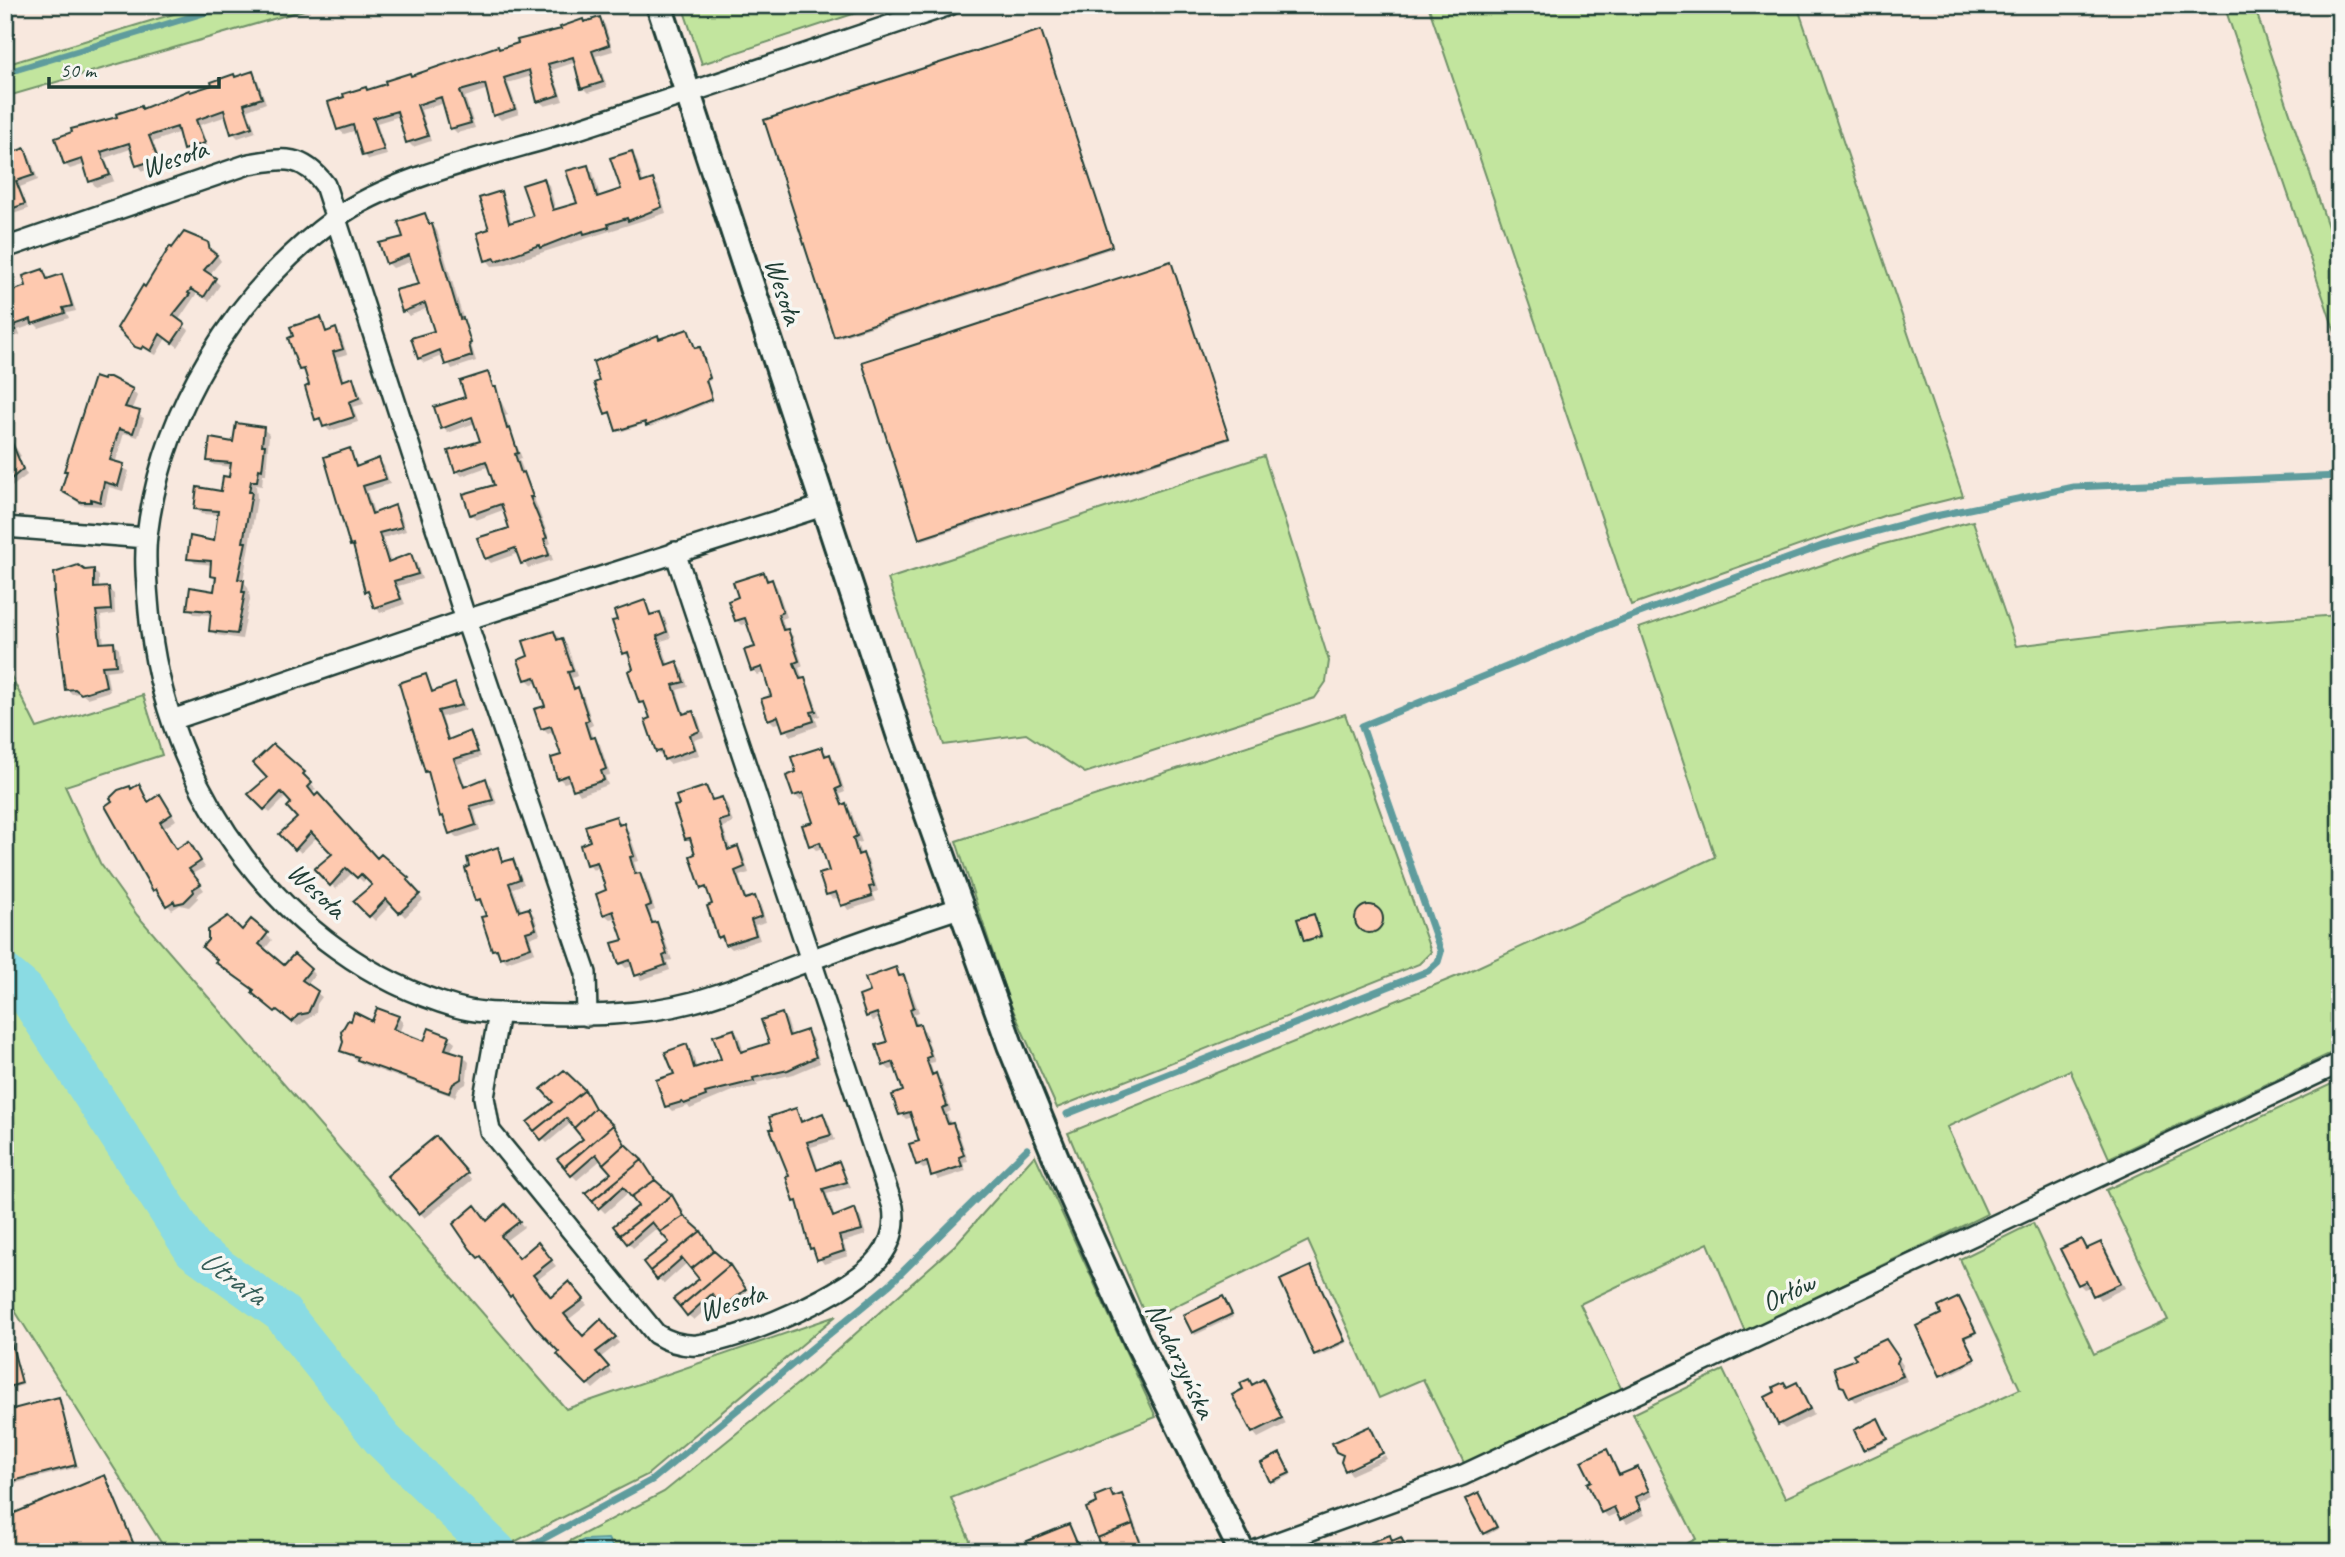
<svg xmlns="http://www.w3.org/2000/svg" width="2345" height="1557" font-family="Caveat,sans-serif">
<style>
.green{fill:#c2e59e;stroke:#709169;stroke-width:2}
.water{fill:#8adbe3;stroke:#5f9c9d;stroke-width:2}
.shadow{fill:#0003}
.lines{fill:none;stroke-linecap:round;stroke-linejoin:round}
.stream{stroke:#5f9c9d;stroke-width:7}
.river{stroke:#8adbe3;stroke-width:40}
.building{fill:#fec9af;stroke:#1f3d34;stroke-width:2}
.minor-casing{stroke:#1f3d34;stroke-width:24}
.tertiary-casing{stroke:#1f3d34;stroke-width:30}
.minor{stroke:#f6f6f2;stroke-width:19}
.tertiary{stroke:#f6f6f2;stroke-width:24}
.labels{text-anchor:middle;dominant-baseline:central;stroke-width:7;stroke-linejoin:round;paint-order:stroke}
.street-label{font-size:28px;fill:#1f3d34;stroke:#f6f6f2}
.water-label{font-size:30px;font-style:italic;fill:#345d57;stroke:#f6f6f2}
</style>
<rect width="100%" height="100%" fill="#f8e8de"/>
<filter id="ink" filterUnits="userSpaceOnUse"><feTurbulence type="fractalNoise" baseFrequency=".0143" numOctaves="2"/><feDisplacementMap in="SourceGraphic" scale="14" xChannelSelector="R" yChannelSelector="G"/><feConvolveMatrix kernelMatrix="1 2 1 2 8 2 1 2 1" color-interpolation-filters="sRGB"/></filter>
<g filter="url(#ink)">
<path class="green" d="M203,5H321L5,97V65Z
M682,5H880L702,64Z
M1428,5H1797L1963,496L1886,515L1631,605Z
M2224,5H2254L2340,263V347Z
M1264,456L1329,661L1326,682L1315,698L1085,773L1026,734L944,745L888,579Z
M1973,521L2016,646L2169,627L2340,615V1049L2109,1158L2070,1070L1947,1127L1987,1214L1745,1332L1708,1243L1580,1304L1622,1390L1465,1465L1423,1379L1379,1398L1308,1241L1147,1320L1068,1133L1465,973L1715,857L1639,628L1880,545Z
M5,664L37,728L143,695L162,755L65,786L100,863L137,915L566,1409L836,1316L647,1475L506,1546L511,1552H167L5,1295Z
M1345,714L1431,952L1419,964L1057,1108L1008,999L956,841Z
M2340,1080V1552H1670L1696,1539L1633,1414L1723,1370L1785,1498L2020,1389L1960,1259L2033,1223L2094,1354L2168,1320L2106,1190Z
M1035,1155L1156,1417L951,1498L975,1552H549L664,1492L817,1368L955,1245Z"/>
<path class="water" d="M608,1539L616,1552H559L584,1540Z"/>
<path class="shadow" d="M600,19L605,25L613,51L596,56L607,87L588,93L583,88L576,62L552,70L563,101L545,106L539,101L532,76L508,83L519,114L501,120L496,115L488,89L465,97L475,128L457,133L452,128L445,103L421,110L431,141L413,147L408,142L400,116L377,123L387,155L369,160L364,155L357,130L344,134L338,129L368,91L583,21L585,24Z
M1041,32L1113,248L838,338L836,336Z
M252,73L257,78L266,103L248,110L256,132L238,138L233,133L227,116L200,125L208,148L191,154L185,149L180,132L153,142L161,164L143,171L138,165L133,148L105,158L114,181L96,187L91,181L86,164L70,169L65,164L120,118L119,115Z
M25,150L30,156L38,180L20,187L28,209L10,215L5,210Z
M631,153L636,158L644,184L653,181L658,186L666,213L503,265L492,266L487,260L479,234L492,230L499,193L505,199L512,224L536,217L543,180L549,185L556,211L580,204L587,167L593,172L600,197L624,190Z
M425,215L437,231L476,361L452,369L444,355L424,363L419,358L436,332L428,308L409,316L404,310L421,285L413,261L393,268L388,263Z
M184,234L213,249L221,261L209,275L220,285L209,301L197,293L178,321L189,330L178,347L166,338L156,355L128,340V310Z
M1171,263L1230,440L923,540L921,538Z
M43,271L49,280L61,276L66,282L76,311L67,313L69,318L39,328L35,324L18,330L20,335L5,340V296L28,288Z
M320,319L328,333L336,330L341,336L347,354L337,357L345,382L352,379L357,385L364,404L353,407L358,422L330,431L319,421L329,418L317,419L312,387L308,374L301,370Z
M688,331L696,350L701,351L711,380L707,382L713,401L650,427L647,423L620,432L612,414L606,413L657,337L660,340Z
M487,374L508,415L505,416L522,458L519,459L551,543L548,545L553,560L528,568L519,553L491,563L486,558L511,530L503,510L476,520L471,514L497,486L490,466L462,476L457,471L482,442L475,423L448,433L444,429L481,416L467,399Z
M132,390L137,396L131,411L144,418L138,437L124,433L115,464L129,471L123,491L109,487L105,506L81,505L63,490L68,472L66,470Z
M263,429L269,434L266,474H263L262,486L256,485L257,499L243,581L248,587L250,599L242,639L216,635L211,630L212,615L194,614L189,608L215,593L217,581L211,575L213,565L195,563L189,557L216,543L219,515L201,514L196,508L222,493L230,479L232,467L214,465L208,460Z
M5,430L21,456L18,458L27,475L8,490L5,489Z
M350,450L359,468L379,461L384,466L390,484L367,491L375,515L395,508L400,513L406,531L383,538L391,563L410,556L416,561L422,579L398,586L405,604L380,613L367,591L356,550L351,545Z
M69,567L93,570L99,576V590L108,589L114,594L115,614L101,616L104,645L114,644L119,649L121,669L106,671L110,691L87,698L81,693L72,694L67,689L65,673L62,669L55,574L64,573Z
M764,574L777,587L787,617L782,619L786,631L793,636L803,666L799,668L803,680L809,685L820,716L815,717L818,726L790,736L782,722L774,724L769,719L773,697L765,672L758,675L753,670L757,648L749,623L741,625L736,620L740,598Z
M644,602L653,616L660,614L665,619L671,638L661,641L669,666L676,663L682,669L688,687L677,690L685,715L693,713L698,718L704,737L694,740L699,755L670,764L657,752L648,707L641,702L631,658L624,653Z
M554,633L567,645L577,676L572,678L576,690L583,695L593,725L589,727L593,739L600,744L610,775L605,776L608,785L580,795L571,781L564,783L559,778L563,756L555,731L548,734L543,729L536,710L547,707L539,682L532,684L526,679L530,657Z
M425,676L435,693L454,686L459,691L466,710L442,717L450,741L470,733L475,739L481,757L458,764L466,788L486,781L491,786L497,804L474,811L480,830L456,838L442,816L431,775L427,771Z
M273,746L309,779L307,781L316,789L311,794L377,860L397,868L423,900L405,917L392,903L375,921L356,901L374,885L367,878L363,882L353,872L336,889L317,870L335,854L318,836L301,853L282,834L300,818L294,803L287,796L270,813L251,794L269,778Z
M822,749L835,761L845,792L840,794L844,806L851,811L862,842L857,843L861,855L868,860L878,891L873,893L876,901L848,910L840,897L833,899L827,894L832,872L823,848L816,850L811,845L815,823L807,798L800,800L795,795L799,773Z
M139,787L149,803L160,797L165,802L176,820L164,828L178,851L189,844L205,867L192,874L204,890L197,895L198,898L189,907L180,905L172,910L154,890L132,791Z
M706,788L714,801L721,799L727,804L733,823L723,827L731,851L738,848L743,854L749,873L739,876L747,900L754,898L760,903L766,922L755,925L760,940L732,949L719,937L714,905L710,893L703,888L697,855L693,843L686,838Z
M615,818L628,830L639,861L634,862L638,875L645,880L655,910L650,912L654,924L661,929L672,960L667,961L670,970L641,980L633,966L626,968L621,963L625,941L617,917L610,919L604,914L609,891L600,867L593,870L588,864L592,842Z
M497,849L505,863L512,861L517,866L524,884L513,888L522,912L529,910L534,915L540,934L530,938L535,952L507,962L494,949L488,917L477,900Z
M1357 921a13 13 0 1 1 26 0a13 13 0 1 1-26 0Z
M1313,916L1322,938L1307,942L1305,940Z
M251,921L272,940L264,950L284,968L310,970L315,975L307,985L322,997L317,1004L316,1013L298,1026L217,962Z
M895,969L908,982L919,1012L914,1014L918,1026L925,1031L935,1062L930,1063L934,1076L941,1080L951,1111L947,1113L951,1125L958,1130L968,1161L963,1162L966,1171L938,1180L930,1167L923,1169L918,1164L922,1142L913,1117L906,1119L901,1114L905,1092L897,1068L890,1070L884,1065L889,1043L881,1018L873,1021L868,1016L872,993Z
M782,1015L787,1020L792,1037L806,1032L812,1038L820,1063L794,1074L756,1083L758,1086L733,1091L690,1109L688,1106L672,1111L667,1106L687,1046L692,1052L697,1069L724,1060L734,1031L739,1036L744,1053L771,1044Z
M398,1017L403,1023L399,1033L425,1044L449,1037L455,1042L450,1053L463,1056L469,1062L466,1084L458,1089L455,1097L364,1065L342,1050L373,1024Z
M582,1088L603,1118L625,1141L623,1143L684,1211L681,1213L699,1229L718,1258L741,1281L739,1283L749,1295L729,1312L718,1299L694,1320L688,1315L701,1279L688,1262L664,1284L659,1279L645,1263L671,1242L658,1227L633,1248L628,1242L641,1206L629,1192L605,1213L600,1208L588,1193L613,1173L602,1159L577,1180L572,1175L585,1139L572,1122L547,1143L542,1138Z
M796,1110L804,1123L823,1116L828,1121L835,1140L811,1147L819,1171L839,1163L851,1187L827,1194L835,1218L855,1211L860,1216L866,1235L843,1242L848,1256L824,1264L812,1248L771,1118Z
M441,1143L472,1180L425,1218L420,1213Z
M510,1211L524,1227L504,1242L520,1260L543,1250L556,1266L536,1281L551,1299L574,1289L587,1305L568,1320L583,1338L606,1327L619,1343L600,1358L612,1373L593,1389L566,1362L486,1261L485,1262L472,1248L488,1222Z
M2081,1241L2088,1250L2101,1244L2106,1249L2125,1288L2100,1300L2090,1287L2084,1289L2079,1284Z
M1313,1270L1346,1343L1318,1356L1316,1354Z
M1225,1300L1233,1317L1195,1335L1193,1332Z
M1961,1301L1976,1334L1965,1339L1976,1362L1944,1377L1942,1375Z
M9,1340L23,1385L5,1390V1341Z
M1886,1341L1903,1365L1902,1369L1907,1381L1855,1402L1841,1385L1858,1360Z
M1249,1381L1254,1386L1263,1382L1268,1387L1286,1424L1258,1438L1253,1432L1245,1390Z
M1784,1384L1788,1388L1797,1384L1802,1389L1814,1415L1785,1429L1779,1424L1778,1393Z
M58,1399L78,1467L5,1486V1412Z
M1879,1423L1888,1441L1867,1451L1865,1449Z
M1370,1428L1383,1451L1346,1468L1351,1458Z
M1606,1451L1621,1476L1637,1469L1653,1496L1639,1503L1645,1515L1627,1524L1618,1513L1608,1517L1603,1512L1593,1481Z
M1385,1455L1387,1459L1351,1475L1348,1471Z
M1282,1457L1291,1475L1274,1483L1263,1464Z
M1110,1492L1126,1501L1146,1552H1104L1100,1504Z
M1481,1496L1498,1529L1487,1535L1485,1533Z
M1069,1526L1078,1546L1063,1552H1034Z
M1389,1537L1393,1543L1403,1541L1407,1552H1377Z"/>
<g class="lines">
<path class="stream" d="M5,73L230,5
M1067,1114L1428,971L1438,962L1441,952L1362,726L1626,618L1822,546L1926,518L2074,487L2340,476
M519,1552L652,1480L890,1284L1027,1149"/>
<path class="river" d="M5,974L24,990L194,1250L282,1313L383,1440L497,1552"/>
</g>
<path class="building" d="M600,17L609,45L592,51L603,82L581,89L573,57L548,64L559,95L537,102L529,70L504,78L515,109L493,116L485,84L460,91L471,123L450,129L441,97L417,105L428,136L406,143L397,111L373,118L384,150L362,156L353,125L337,130L328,102L344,97L343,94L366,87L367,90L386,84L385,81L410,73L411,76L498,46L499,49L518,43L517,40L561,29L560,27L583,19L584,22Z
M1041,30L1112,246L834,337L764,120Z
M253,71L262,98L244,104L252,127L231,134L224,110L196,120L205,143L183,150L177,127L149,136L158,159L136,166L129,143L101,152L110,175L89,182L82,159L64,165L55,138L72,132L71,129L117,117L116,114L141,106L142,109L189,90L190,92L212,85L211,82L234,74L235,77Z
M25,148L34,175L16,181L25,204L5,211V152L8,154Z
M632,151L641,183L653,179L662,207L628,221L627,218L608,224L609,227L584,234L583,231L540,248L539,245L496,261L495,258L485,261L477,233L489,229L479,198L501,191L509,223L533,216L522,185L544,178L553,210L577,203L566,171L588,165L597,197L621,189L610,158Z
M425,213L429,224H432L460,319L463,318L471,343L469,344L472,356L445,365L440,350L418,359L411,338L434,331L425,303L402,312L395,290L419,284L409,255L386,264L379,243L403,237L398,222Z
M184,232L208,242L210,250L217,255L204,270L216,278L204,297L191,289L188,293L190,294L173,315L185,324L172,343L160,334L151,351L143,346L141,349L135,347L117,328L143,285L145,287L170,246L172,248Z
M1171,261L1229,438L919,539L862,362Z
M43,269L47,279L62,274L72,306L63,308L65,313L32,324L31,319L14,325L16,330L5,333V294L26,286L23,276Z
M321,317L326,332L336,328L343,349L333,352L342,381L353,377L359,398L349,402L354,417L323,427L320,418L315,420L305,387L309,385L304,369L299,370L288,338L293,336L290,327Z
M688,329L695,348L700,347L710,378L706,380L712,399L646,426L645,422L616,431L610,412L605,414L594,383L599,381L593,362L658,335L659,339Z
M488,372L493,387H496L507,429L510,428L518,453L515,454L521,473L524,472L533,497H530L547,538L544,539L549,555L521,564L515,548L485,559L477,538L509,528L501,504L470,515L463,494L494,485L486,461L455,472L448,451L480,441L472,417L441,429L434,407L465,397L460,381Z
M94,377L103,380L104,377H110L133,389L125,407L140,411L133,433L119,429L110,460L124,464L118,486L104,482L100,502L91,499V502H81L61,491L67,471H64Z
M236,423L264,427L262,445H265L262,470L259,469L257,481H251L249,492H252L243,542H246L238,579L244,580L242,592H245L237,634L209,631L211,611L187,609L190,587L214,591L216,577L210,576L211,561L187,559L190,536L214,541L218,511L194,509L197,487L221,491L223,476L229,477L231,463L207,461L210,438L233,442Z
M6,429L23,469L5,484V429Z
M350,448L356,467L379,458L386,479L363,486L372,514L395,505L402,527L379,533L388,562L411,553L418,574L394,581L401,599L374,608L368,591L365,592L353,545L350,546L324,457Z
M78,565L85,570L94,569V588L109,587L111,610L96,611L97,617L100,643L114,642L116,665L102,666L106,686L81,694L75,689L65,690L53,592H55L54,573Z
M764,572L767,581L772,579L783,612L778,614L783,630L788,629L799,661L794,663L800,679L805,678L816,711L811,712L814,721L783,731L778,716L768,720L761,699L771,696L762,667L751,671L744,650L755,647L745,618L735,621L728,601L738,597L733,582Z
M645,600L650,615L660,612L667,632L657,636L666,665L677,661L684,682L673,685L683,714L693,711L700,731L690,735L695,749L664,760L661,751L656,752L645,720L650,718L644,702L639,703L628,671L633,669L628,652L623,654L612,621L617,620L614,611Z
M554,631L557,640L562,638L573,671L568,672L574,689L578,687L589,720L585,722L590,738L595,737L606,769L601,771L604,780L573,790L568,775L557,779L551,758L561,755L551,726L541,729L534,709L545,706L535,677L525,680L518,660L528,656L523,641Z
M426,674L432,692L455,683L462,705L438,711L448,740L470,731L478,752L454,759L464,787L486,778L493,800L470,806L476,825L449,834L443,816L440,817L428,771L425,772L399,683Z
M273,744L305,772L303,774L312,783L308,787L315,796L318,793L377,858L381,854L409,878L407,880L420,894L399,913L386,899L369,917L353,901L372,885L361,874L357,878L346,868L330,886L314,869L332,854L311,832L295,850L279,834L297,818L287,807L291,803L281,792L264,810L248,794L267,778L253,763Z
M822,747L825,756L830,754L841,787L836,789L842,805L846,803L857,836L853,838L858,855L863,853L874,886L869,887L872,896L841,906L836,892L826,895L819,874L829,871L820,842L809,846L802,825L813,822L803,793L793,796L786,776L796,772L791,757Z
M139,784L148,802L160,794L172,814L160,822L176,849L189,841L201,861L189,869L201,884L193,889L194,892L184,902L175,904L174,901L166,906L156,889L153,891L105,806L112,801L110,798L118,790L130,786L131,789Z
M706,786L712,800L722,797L729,818L719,821L728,850L738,846L745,867L735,871L745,899L755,896L762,916L751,920L756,935L725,945L722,936L718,938L707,906L712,904L706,887L701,889L690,856L695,854L690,838L685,839L674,806L679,805L676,796Z
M616,816L619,825L624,823L634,856L630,857L635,874L640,873L651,905L646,907L652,923L657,922L667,954L663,956L666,965L635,976L630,960L619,964L612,943L623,940L613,911L603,915L596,894L606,890L597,862L586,865L580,845L590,841L585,826Z
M498,847L502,862L513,859L520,879L509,883L519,911L529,908L536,929L526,932L531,947L500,958L497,949L492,950L481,917L486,916L480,899L475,901L465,868L469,866L467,858Z
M1355 919a14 14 0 1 1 28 0a14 14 0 1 1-28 0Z
M1314,914L1321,936L1304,941L1297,919Z
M228,916L242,930L251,919L268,933L259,944L284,965L294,954L311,969L302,980L318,991L308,1013L298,1015L292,1022L277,1010L275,1012L252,993L254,990L215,962L217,960L202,947L208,940V930Z
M896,967L899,976L904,975L914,1007L910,1009L915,1025L920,1024L931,1056L926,1058L932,1075L936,1073L947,1106L942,1108L948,1124L953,1123L964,1155L959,1157L962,1166L931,1176L927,1162L916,1165L909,1144L919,1141L910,1112L899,1115L892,1095L903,1091L893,1062L883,1066L876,1045L887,1042L877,1013L866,1017L859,996L870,992L865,978Z
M377,1008L399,1016L393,1029L424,1041L429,1028L450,1036L445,1049L464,1055L461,1079L453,1084L449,1093L357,1060L358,1057L340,1051L343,1042L341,1032L348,1020L351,1021L354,1012L372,1021Z
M782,1013L789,1036L807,1030L816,1057L788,1070L753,1078L754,1081L705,1093L706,1096L684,1104L682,1102L665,1107L656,1080L674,1074L665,1052L687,1044L694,1068L721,1059L713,1036L734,1029L741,1052L769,1043L761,1020Z
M564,1070L585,1090L534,1131L527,1122L553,1102L541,1089Z
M585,1090L595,1108L574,1128L566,1118L541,1140L534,1131Z
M595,1108L613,1125L564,1167L557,1159L583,1139L574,1128Z
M796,1108L801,1122L823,1113L831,1135L807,1142L817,1170L839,1161L847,1182L823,1189L833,1217L855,1208L862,1230L839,1236L844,1251L817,1260L813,1248L810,1249L797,1201L794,1202L786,1177L789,1176L770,1129H773L769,1117Z
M613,1125L625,1144L603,1164L596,1154L571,1176L564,1167Z
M436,1136L468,1173L419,1214L387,1176Z
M625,1144L642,1160L592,1201L585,1193L611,1173L603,1164Z
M642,1160L655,1180L631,1197L623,1187L598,1209L592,1201Z
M655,1180L672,1195L620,1235L613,1226L638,1206L631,1197Z
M672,1195L684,1216L660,1232L652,1222L627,1244L620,1235Z
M505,1204L520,1221L501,1236L519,1258L538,1242L552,1260L533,1275L551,1297L569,1281L584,1299L564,1314L573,1325L583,1336L601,1319L616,1337L596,1352L609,1367L587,1385L565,1363L557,1354L559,1352L534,1326L512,1295L510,1297L481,1256L478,1258L470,1249L453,1224L475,1205L487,1221Z
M684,1216L701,1231L650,1271L643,1262L669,1242L660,1232Z
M701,1231L714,1251L691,1269L682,1258L657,1280L650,1271Z
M2081,1239L2086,1249L2101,1242L2121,1283L2093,1296L2086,1281L2078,1285L2060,1249Z
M714,1251L730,1265L680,1307L673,1299L699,1279L691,1269Z
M730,1265L746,1289L723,1308L712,1294L687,1316L680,1307Z
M1311,1266L1345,1341L1314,1355L1280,1280Z
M1223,1296L1232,1314L1192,1333L1183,1315Z
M1959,1297L1976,1332L1964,1337L1975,1359L1940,1376L1916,1326L1941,1314L1938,1307Z
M10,1338L22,1383L5,1388V1339Z
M1886,1339L1899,1358L1897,1363L1903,1376L1849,1398L1844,1387L1840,1386L1834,1367L1856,1359L1853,1354Z
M1249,1379L1252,1385L1263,1379L1282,1418L1252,1433L1232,1395L1243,1389L1240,1383Z
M1784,1382L1787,1387L1797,1382L1810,1409L1778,1425L1765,1397L1775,1392L1773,1387Z
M59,1397L76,1465L5,1483V1411Z
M1878,1418L1888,1439L1863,1450L1854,1430Z
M1370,1426L1383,1453L1345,1471L1341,1462L1343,1455L1336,1452L1332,1443Z
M1607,1449L1619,1475L1638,1467L1649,1491L1635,1497L1641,1509L1620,1520L1614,1507L1601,1513L1587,1483L1591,1481L1581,1461Z
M1280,1453L1290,1473L1270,1482L1261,1463Z
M105,1475L137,1552H5V1517Z
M1110,1490L1113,1497L1122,1494L1133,1524L1097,1538L1086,1508L1097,1503L1095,1496Z
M1479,1492L1497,1527L1483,1534L1465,1499Z
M1069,1524L1077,1543L1057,1552H1032L1027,1541Z
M1133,1524L1144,1552H1103L1097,1538Z
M1390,1535L1392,1541L1401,1537L1407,1550L1375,1552L1371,1542Z"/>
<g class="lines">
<defs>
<path id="minor" d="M950,5C823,48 696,91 569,132C501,153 391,177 336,218C234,293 162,410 147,536C144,560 147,587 149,611C163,786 284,958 456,1007C480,1014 507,1013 531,1014C585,1016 640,1016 693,1002C731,992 768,976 805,962C856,943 907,925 959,908
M5,248L249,164C284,158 302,154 325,185L466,620L586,973L587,1016
M5,527L146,538
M172,720L466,620L823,506
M499,1013L484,1097L490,1131L656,1334C669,1342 682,1346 697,1345C742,1340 852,1293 880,1257C892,1242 896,1225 893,1207L675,552
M1251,1552L1463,1475L2340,1063"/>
<path id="tertiary" d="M659,5L900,737L1010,1045L1070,1192L1137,1341L1242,1552"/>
</defs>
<use href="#minor" class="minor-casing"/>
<use href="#tertiary" class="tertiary-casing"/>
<use href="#minor" class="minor"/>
<use href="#tertiary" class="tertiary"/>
</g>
</g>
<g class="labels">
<g class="street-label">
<text transform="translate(174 158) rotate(-19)">Wesoła</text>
<text transform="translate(784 291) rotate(72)">Wesoła</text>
<text transform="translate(317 890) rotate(43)">Wesoła</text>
<text transform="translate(1788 1292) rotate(-25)">Orłów</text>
<text transform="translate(732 1302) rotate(-18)">Wesoła</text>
<text transform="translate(1181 1360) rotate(64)">Nadarzyńska</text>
</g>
<g class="water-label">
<text transform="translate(233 1277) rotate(36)">Utrata</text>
</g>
</g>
<rect width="2345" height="1557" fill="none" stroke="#f6f6f2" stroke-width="28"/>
<rect x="14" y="14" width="2317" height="1529" fill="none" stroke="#1f3d34" stroke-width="2.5" filter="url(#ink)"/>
<path d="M49 77v10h170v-10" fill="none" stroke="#1f3d34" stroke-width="3.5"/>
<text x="60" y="77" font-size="21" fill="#1f3d34" stroke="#f6f6f2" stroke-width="5" paint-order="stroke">50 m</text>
</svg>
